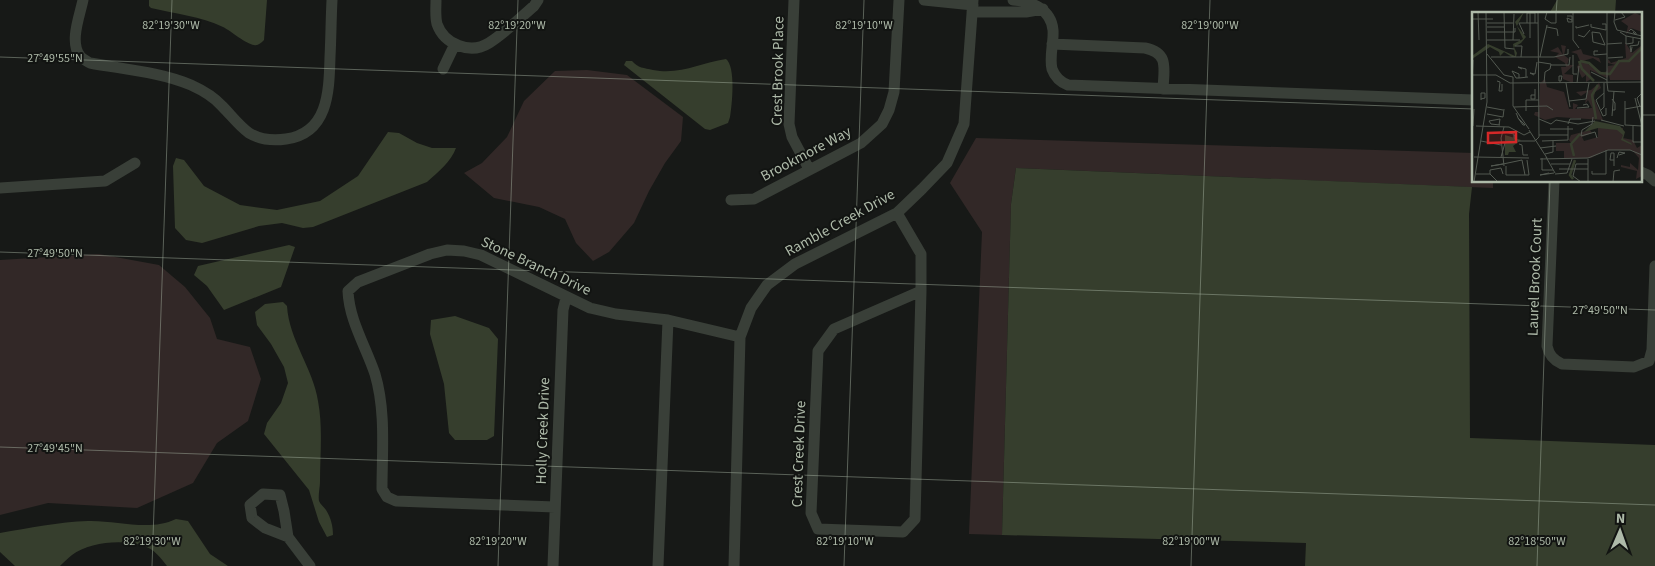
<svg xmlns="http://www.w3.org/2000/svg" width="1655" height="566" font-family="'Source Sans 3',sans-serif">
<style>
.green{fill:#322827}
.water{fill:#363e2d}
.lines{fill:none;stroke-linecap:round;stroke-linejoin:round}
.minor{stroke:#393f38;stroke-width:11}
.ticks{fill:none;stroke:#aebaa9;stroke-width:1;stroke-opacity:0.45}
.labels{text-anchor:middle;dominant-baseline:central;stroke-width:4;stroke-linejoin:round;paint-order:stroke}
.street-label{font-size:15px;fill:#aebaa9;stroke:#121412}
.inset-river{fill:none;stroke:#363e2d;stroke-width:2.5}
.inset-road{fill:none;stroke:#535951;stroke-width:1}
.view{fill:#d62828;fill-opacity:0.15;stroke:#d62828;stroke-width:2.5}
.inset-edge{fill:none;stroke:#aebaa9;stroke-width:2.5}
.ticks-label{font-size:12px;text-anchor:middle;fill:#aebaa9;stroke:#121412;stroke-width:4;stroke-linejoin:round;paint-order:stroke}
</style>
<rect width="100%" height="100%" fill="#171917"/>
<path class="green" d="M587,70L627,75L683,117L681,141L665,163L649,191L634,223L609,252L593,261L576,243L565,219L539,207L494,198L464,173L482,163L507,137L524,101L555,71Z
M976,138L1474,153V181H1493V188L1016,168L1011,204L1002,535L969,534L982,232L950,183Z
M99,254L159,265L185,287L210,318L217,339L250,347L261,379L248,421L217,443L193,483L137,508L48,503L0,515V260Z"/>
<path class="water" d="M149,0H267L264,40C261,43 258,46 254,45C246,44 231,31 223,27C200,16 176,14 151,8L149,6Z
M1557,0H1616L1615,14H1549Z
M726,59C736,67 732,104 730,117L728,123L710,130L705,129L624,65L626,61H632C638,68 644,68 653,70C681,75 700,63 726,59Z
M388,132L399,133L417,143L432,148H456C451,162 438,172 427,182L313,227L303,228L282,223L259,226L202,243L186,240L175,228L173,166L176,158L184,160L204,186L240,205L277,210L320,201L358,176Z
M1016,168L1472,187L1469,214L1470,438L1655,445V566H1305L1306,543L1002,535L1011,204Z
M289,245L295,247L281,287L224,310L207,286L194,275L198,266Z
M283,302L287,306C289,340 313,368 318,401C323,427 320,455 320,482C320,487 318,495 319,501C320,504 324,507 326,510C331,518 333,526 333,535L327,537L319,522L309,490L264,434L267,423L281,403L288,383L284,367L271,344L257,325L255,312L265,304Z
M455,316L489,328L498,339L494,436L487,440H455L449,433L444,384L430,334L431,320Z
M176,519L188,521L210,554L228,566H167C161,558 154,549 144,546C123,539 89,542 72,555C68,558 64,562 60,566H15L0,552V533C29,528 59,522 88,521C116,520 149,532 176,519Z"/>
<g class="lines">
<path class="minor" d="M83,0C80,15 69,42 80,56C82,59 87,61 90,63C122,69 161,72 191,85C202,90 214,97 222,106C231,115 239,126 249,133C261,140 273,141 286,139C329,133 329,90 330,57C331,38 331,19 332,0
M436,0C436,8 435,16 437,24C444,44 470,55 489,43C505,33 520,18 534,6L538,0
M794,0L789,124L792,137L809,169
M924,0L973,5
M1013,0C1031,1 1051,9 1053,30C1054,42 1049,57 1052,69C1055,77 1060,82 1068,85L1474,100
M972,12H1026L1043,9
M1052,44L1145,48C1169,53 1164,68 1163,89
M443,69L455,44
M1641,172L1648,175L1655,181
M1554,181L1547,346C1549,355 1553,360 1562,364L1634,367L1649,361L1652,350L1655,266
M0,188L105,181L135,163
M731,200L754,199L861,143L882,124L889,110L894,92L899,0
M897,213L921,254V291
M921,291L915,519L903,532L818,529L811,513L818,351L834,329Z
M555,507L396,501L387,497L382,489C382,451 386,411 375,374C366,347 349,320 348,291L358,282L430,254L447,250L464,251L481,255L590,308L616,314L668,320L740,337
M288,537L265,528L252,518L250,505L263,494L280,495L284,511L288,537L310,566
M553,566L563,310L566,298
M658,566L668,320
M734,566L740,337L751,308L767,285L795,264L897,213L922,189L947,163L964,124L973,0"/>
</g>
<path class="ticks" d="M1556,14L1557,0M0,57L1474,109M1641,115H1655M0,252L1655,310M0,447L1655,505M152,566L172,0M498,566L518,0M844,566L864,0M1191,566L1210,0M1537,566L1550,181"/>
<g class="labels">
<g class="street-label">
<text transform="translate(778 71) rotate(-89)">Crest Brook Place</text>
<text transform="translate(806 154) rotate(-28)">Brookmore Way</text>
<text transform="translate(840 223) rotate(-29)">Ramble Creek Drive</text>
<text transform="translate(536 266) rotate(25)">Stone Branch Drive</text>
<text transform="translate(1535 277) rotate(-88)">Laurel Brook Court</text>
<text transform="translate(543 431) rotate(-88)">Holly Creek Drive</text>
<text transform="translate(799 454) rotate(-88)">Crest Creek Drive</text>
</g>
</g>
<g transform="translate(1472 12)">
<rect width="170" height="170" fill="#171917"/>
<path d="M163,1L170,4V20L159,16L154,23L156,14L149,9ZM153,30L160,41L170,33V68H138L137,63L135,66L118,58L119,67L114,70V63L110,66L105,55L108,49L105,42L99,40L109,37L111,42L127,46L129,51L121,46L111,49L131,61L135,59L136,54L143,53L136,51V47L139,51L154,46ZM89,33L94,34L92,43L97,47L95,53H102L92,62L101,63V71L91,67L89,55H94L93,51L83,45L87,41L78,39L86,35L91,43ZM73,67L75,75L92,80L97,97H101V91L106,93L103,97L120,96L116,88L113,92L115,80L109,84L104,80L119,78L127,71L129,76L123,80L122,86L131,108L85,105L73,108L62,103L63,100H67L68,71ZM126,116H151V126L161,128L165,136L170,133V164L164,167L165,159L149,155V153L158,155V151L166,158L167,146L160,138H134L119,146H92V139H84V131H99L97,128L99,123L118,118L120,121L110,125L112,129L126,125Z" fill="#322827"/>
<path d="M52,0L45,14L54,25L49,31L42,35L45,41L44,45H40L32,40L28,44L27,40L25,44L27,40L18,35L0,47V44L16,32L43,44L41,32L51,27L43,10ZM123,109L148,114L153,120L151,127L159,131L160,133L149,128L151,123L145,118L126,116L112,120ZM33,123L49,128L41,134L44,140H37L36,143H33V132L38,130L33,129Z" fill="#363e2d"/>
<path class="inset-river" d="M107,49L110,57L122,69M108,49L117,51L128,61L138,62L147,49H157L170,36M124,107L120,83L126,73M102,144L99,132L108,122M101,167L98,163L103,148"/>
<path class="inset-road" d="M6,0L7,28M32,0L33,36L42,37M75,0L73,7L79,11H84V0M101,0V28L107,36M135,0V71M143,0L142,10L145,18L170,24M58,1V26M95,4H100V10H96L95,6L100,8M0,7H21M143,8L153,5L149,0M15,11H41M55,11V1H63V11M119,12V15L134,18V12H130M104,14V16L117,13M15,15H32M75,15L85,17L86,24M157,19L159,17L164,21V23L161,20M15,20H43V16M120,20L128,21L133,33L121,30ZM148,20L154,24V32L161,31V26M52,22L47,11H66M106,23L112,25L118,18M154,24L170,27M15,28H48M41,28L42,2M135,32L150,31M43,34H50L49,45M160,35L159,40L158,34L166,33L167,29M126,39H122V43L135,42M15,42L32,63L41,65V94L57,117M101,43V62H105M19,45H82L96,42V37M68,45L75,13M136,46L151,45M66,50L79,52L78,57L73,60L72,71M79,53H97L98,45M50,57L46,55L54,57V65M119,60L135,68M0,63H24L38,71L170,70M62,63L58,61L63,62L65,50M87,64H90L89,69H87ZM47,66V62L40,59L44,66H47L56,65M25,69L28,70L27,79H30V72M94,71L98,95M105,71L107,54M132,71V81L124,88L131,104L134,103V96M135,71L136,79L153,80M0,72L1,48M63,83V87H59V83H63V77M163,86L170,114M140,87L143,91V98H140M9,88V81H13V86L9,87M97,89L114,87L117,71M153,89V113L170,114M15,95L31,98M42,95L75,94L81,98M168,95L165,86L170,81M105,96L117,95L115,92L111,93M153,97L170,94M129,98L132,95V81M54,99V88H67M44,101L45,103L46,106L51,113H53L46,106M15,102L31,105L32,97M140,104L142,79M67,107L79,112L84,108L106,112L123,109M129,108L152,114M96,112L98,107H109M27,113L28,107L17,109L19,112L28,113M1,114L2,97M4,114L37,115L52,123L58,120M161,114V130H170M32,115L29,126L32,154M78,117H101M57,118L75,146M32,120L42,122V126H44L42,123M67,123H96M109,124L110,118L120,112L121,105M109,124L123,120L125,126M9,129L29,133M46,129H63L67,125L66,0M70,129L96,128V114M47,132L50,133L51,143H56M68,136L84,134M134,138V162M73,142L81,140V128M2,145L57,146M29,145L33,131L38,130M74,145L83,161M70,146V158H81M145,146L147,140L153,141L147,143M68,147L116,146L136,138H158L170,143M116,147V170M31,152L50,148L53,163H34V154M31,152L19,154L31,152M79,152H98M142,154V141H139L138,148H142M87,157H116M120,159V162H134M77,161L68,163L82,161M4,162H18L25,169M18,162V158L29,156L31,162M83,162L95,161L100,147M53,163H57L55,148M2,170L15,90L14,0M109,170L101,164L104,152H116M141,170L142,159L148,158"/>
<path class="view" d="M44,120V130L16,131V121Z"/>
<rect width="170" height="170" class="inset-edge"/>
</g>
<g class="ticks-label">
<text x="171" y="29">82°19'30"W</text>
<text x="517" y="29">82°19'20"W</text>
<text x="864" y="29">82°19'10"W</text>
<text x="1210" y="29">82°19'00"W</text>
<text x="55" y="62">27°49'55"N</text>
<text x="55" y="257">27°49'50"N</text>
<text x="1600" y="314">27°49'50"N</text>
<text x="55" y="452">27°49'45"N</text>
<text x="152" y="545">82°19'30"W</text>
<text x="498" y="545">82°19'20"W</text>
<text x="845" y="545">82°19'10"W</text>
<text x="1191" y="545">82°19'00"W</text>
<text x="1537" y="545">82°18'50"W</text>
</g>
<g transform="translate(1620 531) rotate(2)" stroke="#121412" stroke-width="4" paint-order="stroke">
<path d="M0-4L9 19L0 12L-9 19Z" fill="#aebaa9"/>
<text y="-8" font-size="14" font-weight="bold" text-anchor="middle" fill="#aebaa9">N</text>
</g>
</svg>
